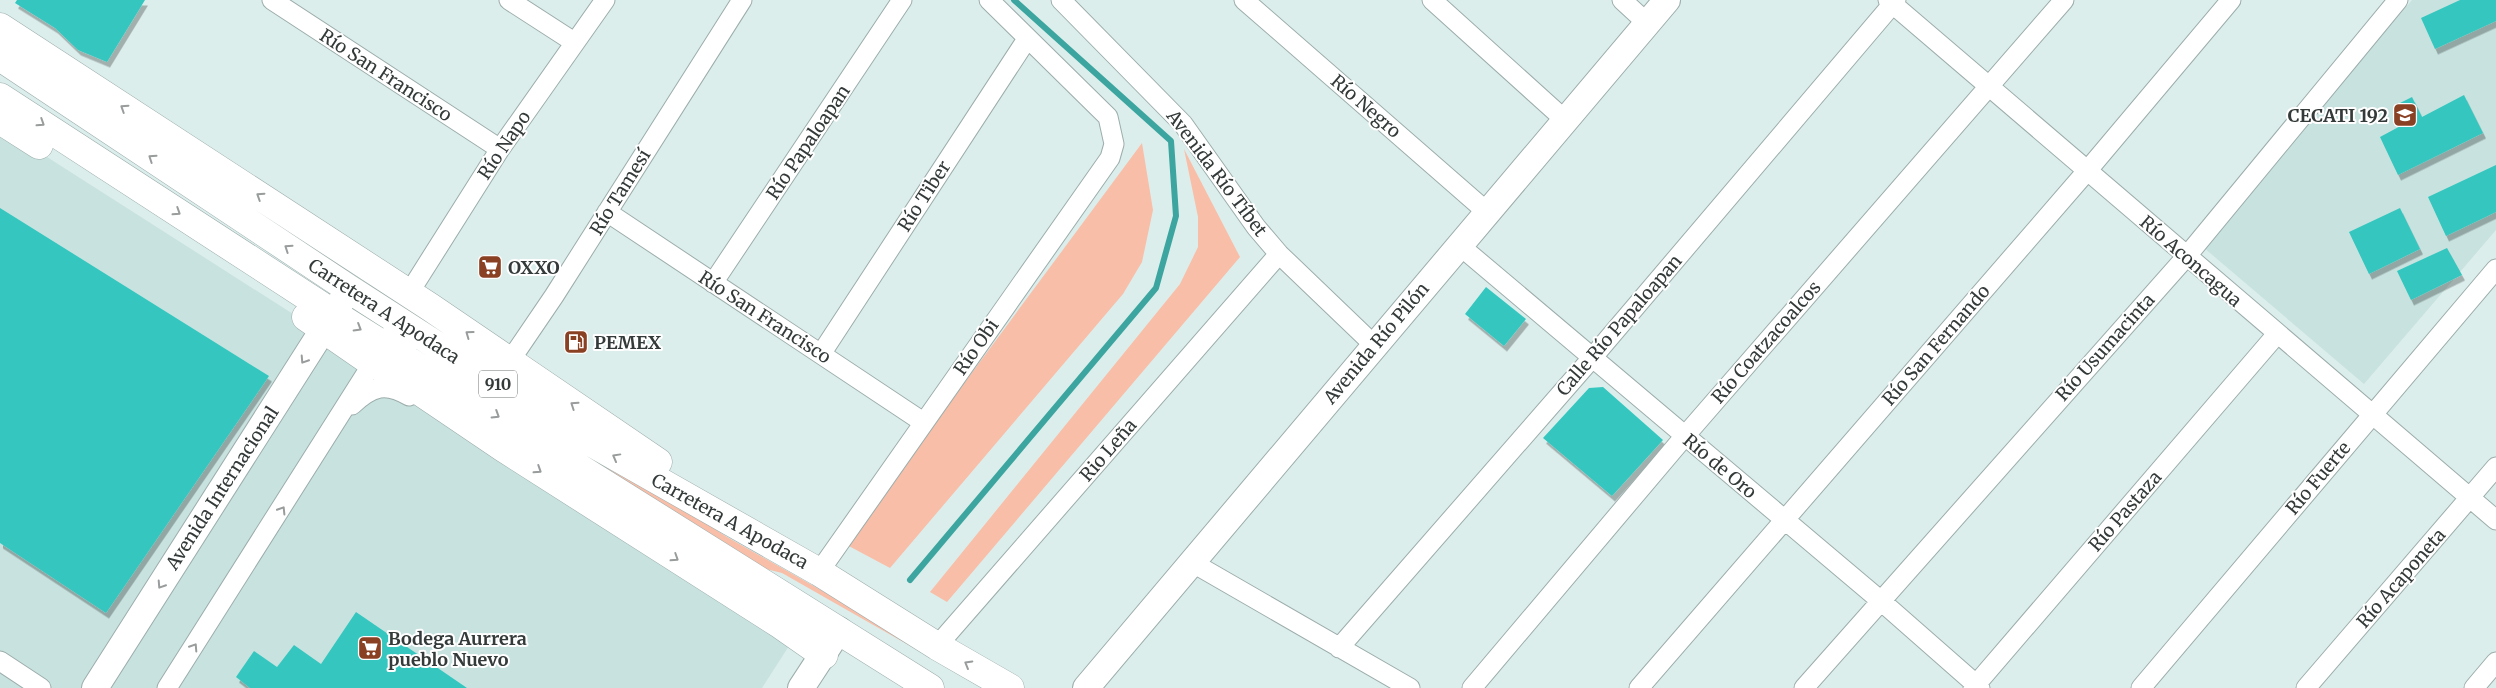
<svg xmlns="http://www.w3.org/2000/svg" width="2496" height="688" font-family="Merriweather,serif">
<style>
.built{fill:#c7e2df}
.green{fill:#f8bea8}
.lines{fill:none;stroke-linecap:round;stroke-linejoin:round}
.stream{stroke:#3ca59f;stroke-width:6}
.building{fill:#34c7bf;filter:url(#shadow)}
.minor-casing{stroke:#9cadab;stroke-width:21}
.secondary-casing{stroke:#9cadab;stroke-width:28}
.primary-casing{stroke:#9cadab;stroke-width:29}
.minor{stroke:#fff;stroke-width:19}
.secondary{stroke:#fff;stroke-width:26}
.primary{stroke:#fff;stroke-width:28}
.oneway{stroke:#999c9c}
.labels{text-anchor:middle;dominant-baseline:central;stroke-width:4;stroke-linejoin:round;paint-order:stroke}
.shield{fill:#fff;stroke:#707574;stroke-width:1}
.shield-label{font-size:16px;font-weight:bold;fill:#333a39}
.street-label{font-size:18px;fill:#333a39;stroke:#fff}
.poi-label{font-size:18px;font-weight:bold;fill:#333a39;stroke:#fff;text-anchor:start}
</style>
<defs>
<filter id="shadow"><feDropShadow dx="3" dy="5.5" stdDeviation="0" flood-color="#0004"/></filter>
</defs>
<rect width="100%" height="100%" fill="#dceeec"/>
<path class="built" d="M2412,0H2496V230L2364,384L2203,247Z
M0,127L796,635L762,688H0Z"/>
<path class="green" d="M1142,143L1153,210L1142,262L1123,294L890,568L845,544Z
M1184,149L1240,257L947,602L930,592L1180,284L1198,247V217Z
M425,354L568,434L727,537L994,688H984L782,573L758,567L425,357Z"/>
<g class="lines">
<path class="stream" d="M910,580L1156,288L1176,216L1171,141L1014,0"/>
</g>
<path class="building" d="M17,0H145L107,62L78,50L55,28L15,3Z
M2460,0H2496V21L2435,49L2421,18Z
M2464,95L2483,133L2398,175L2380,137L2406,123L2394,106L2412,97L2422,117Z
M2496,165V212L2446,236L2428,197Z
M0,208L269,376L106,613L0,543Z
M2400,208L2420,249L2369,274L2349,232Z
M2447,248L2462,275L2411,300L2397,271Z
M1486,287L1526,319L1504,346L1465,314Z
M1603,387L1663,440L1612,496L1543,438L1589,388Z
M356,612L467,688H250L236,677L254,651L277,667L294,645L321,664Z"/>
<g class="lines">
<defs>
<path id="minor" d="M272,0L500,149
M509,0L574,42
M1061,0L1183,124L1256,227L1279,254L1374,345
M1244,0L1487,212
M1432,0L1565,120
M1622,0L1647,23
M1888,0L2496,520
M607,212L923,422
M1459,245L1881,601L1980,688
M713,283L902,0
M409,293L500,149L605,0
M821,354L1027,39
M503,371L554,296L742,0
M352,405C372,386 386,382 409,396
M1193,563L1410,688
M819,572L1110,158L1114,144L1108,117L989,0
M937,646L1279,254
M1339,648L1592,358L1896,0
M0,661L41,688
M167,688L400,320
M1472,688L1684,437L2064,0
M1639,688L2087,171L2231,0
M1804,688L2186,257L2398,0
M1973,688L2277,334
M2141,688L2496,269
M2306,688L2496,467
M2474,688L2496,662"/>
<path id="secondary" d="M95,688L349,289
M801,688L839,630
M1086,688L1667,0"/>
<path id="primary" d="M0,27L430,307L658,462
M0,57L349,289L557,423L819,572L937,646L1010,688
M0,97L334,314L930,688
M0,120L39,145
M306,317L374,364L397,376
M405,340L393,363L397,376L502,447L781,625L824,655"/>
</defs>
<use href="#minor" class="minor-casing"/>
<use href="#secondary" class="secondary-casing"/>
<use href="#primary" class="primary-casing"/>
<use href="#minor" class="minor"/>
<use href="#secondary" class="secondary"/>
<use href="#primary" class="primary"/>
</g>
<defs><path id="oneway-chevron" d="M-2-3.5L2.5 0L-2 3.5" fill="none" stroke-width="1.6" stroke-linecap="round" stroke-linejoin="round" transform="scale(1.25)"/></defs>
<g class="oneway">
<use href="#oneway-chevron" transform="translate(124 108) rotate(-147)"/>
<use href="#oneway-chevron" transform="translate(41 123) rotate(33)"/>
<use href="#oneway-chevron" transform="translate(152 158) rotate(-146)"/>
<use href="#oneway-chevron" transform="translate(260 196) rotate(-147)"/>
<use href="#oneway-chevron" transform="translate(177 212) rotate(33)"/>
<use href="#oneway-chevron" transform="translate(288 248) rotate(-146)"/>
<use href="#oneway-chevron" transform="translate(358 328) rotate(31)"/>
<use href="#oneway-chevron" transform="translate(469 334) rotate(-144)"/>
<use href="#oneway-chevron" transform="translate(304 360) rotate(123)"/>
<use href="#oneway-chevron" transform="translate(574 405) rotate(-146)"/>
<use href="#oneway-chevron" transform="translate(496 415) rotate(32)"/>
<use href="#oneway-chevron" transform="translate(616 457) rotate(-151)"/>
<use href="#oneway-chevron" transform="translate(538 470) rotate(33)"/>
<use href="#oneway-chevron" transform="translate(282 510) rotate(-58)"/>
<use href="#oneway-chevron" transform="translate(675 558) rotate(33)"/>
<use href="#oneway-chevron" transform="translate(161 585) rotate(123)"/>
<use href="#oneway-chevron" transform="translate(194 647) rotate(-57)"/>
<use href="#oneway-chevron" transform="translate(968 664) rotate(-150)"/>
</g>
<defs>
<symbol id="school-square" viewBox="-11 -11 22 22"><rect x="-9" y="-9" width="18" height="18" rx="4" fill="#894023" stroke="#fff"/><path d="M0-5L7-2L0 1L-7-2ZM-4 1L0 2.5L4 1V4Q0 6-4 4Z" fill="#fff"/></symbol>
<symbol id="supermarket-square" viewBox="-11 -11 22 22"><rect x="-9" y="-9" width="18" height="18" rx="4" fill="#894023" stroke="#fff"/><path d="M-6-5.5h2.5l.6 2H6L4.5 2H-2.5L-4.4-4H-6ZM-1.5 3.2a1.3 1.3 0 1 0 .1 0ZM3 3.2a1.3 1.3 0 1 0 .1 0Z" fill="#fff"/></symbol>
<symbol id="fuel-square" viewBox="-11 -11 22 22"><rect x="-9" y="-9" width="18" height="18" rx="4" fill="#894023" stroke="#fff"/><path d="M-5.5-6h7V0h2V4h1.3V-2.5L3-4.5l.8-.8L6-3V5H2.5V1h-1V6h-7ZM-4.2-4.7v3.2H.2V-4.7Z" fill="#fff"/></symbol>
</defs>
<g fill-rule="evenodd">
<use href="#school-square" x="2391" y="101" width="28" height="28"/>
<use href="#supermarket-square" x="476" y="253" width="28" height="28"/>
<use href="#fuel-square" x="562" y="328" width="28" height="28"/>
<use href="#supermarket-square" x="356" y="634" width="28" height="28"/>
</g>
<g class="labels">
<rect class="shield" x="479" y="370.5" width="38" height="27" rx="4"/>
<g class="shield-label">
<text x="498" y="384">910</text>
</g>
<g class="street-label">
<text transform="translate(386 75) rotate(33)">Río San Francisco</text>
<text transform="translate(1366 106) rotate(41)">Río Negro</text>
<text transform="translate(808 142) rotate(-56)">Río Papaloapan</text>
<text transform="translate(504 145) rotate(-56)">Río Napo</text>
<text transform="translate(1217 173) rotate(53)">Avenida Río Tíbet</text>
<text transform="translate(620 192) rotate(-58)">Río Tamesí</text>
<text transform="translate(924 196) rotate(-57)">Río Tiber</text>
<text transform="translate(2191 261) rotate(41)">Río Aconcagua</text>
<text transform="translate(384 311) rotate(33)">Carretera A Apodaca</text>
<text transform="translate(765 317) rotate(33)">Río San Francisco</text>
<text transform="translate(1619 325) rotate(-49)">Calle Río Papaloapan</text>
<text transform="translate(1766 342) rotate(-49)">Río Coatzacoalcos</text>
<text transform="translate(1376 343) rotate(-50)">Avenida Río Pilón</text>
<text transform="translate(1936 345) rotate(-49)">Río San Fernando</text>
<text transform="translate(976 347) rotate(-55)">Río Obi</text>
<text transform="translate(2105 347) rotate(-48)">Río Usumacinta</text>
<text transform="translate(1108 450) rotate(-49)">Rio Leña</text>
<text transform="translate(1720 466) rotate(40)">Río de Oro</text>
<text transform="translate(2318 478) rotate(-50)">Río Fuerte</text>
<text transform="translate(222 488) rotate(-57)">Avenida Internacional</text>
<text transform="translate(2125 511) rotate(-49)">Río Pastaza</text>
<text transform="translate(730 521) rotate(29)">Carretera A Apodaca</text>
<text transform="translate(2401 578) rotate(-49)">Río Acaponeta</text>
</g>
<g class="poi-label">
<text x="2388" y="115" text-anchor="end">CECATI 192</text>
<text x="508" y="267">OXXO</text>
<text x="594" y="342">PEMEX</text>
<text x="388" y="638">Bodega Aurrera<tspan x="388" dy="21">pueblo Nuevo</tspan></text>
</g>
</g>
</svg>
